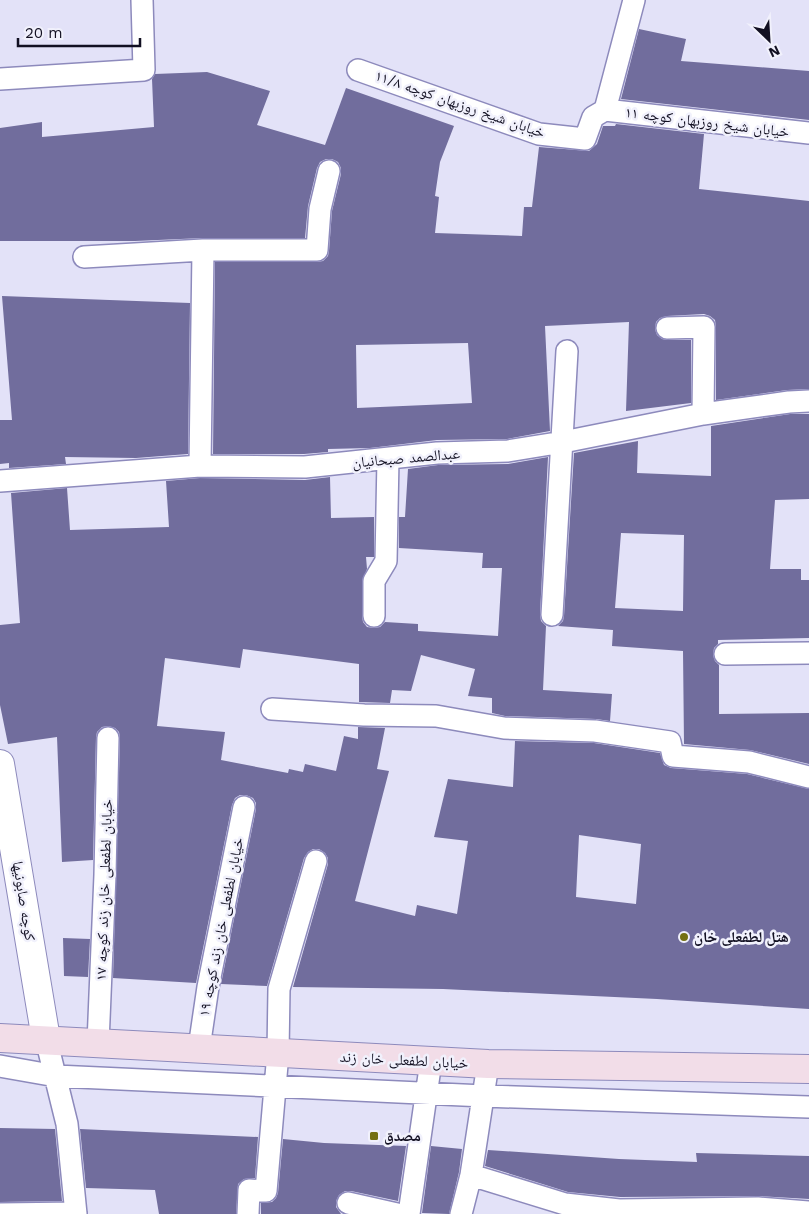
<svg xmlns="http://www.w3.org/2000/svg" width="809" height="1214" font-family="'Work Sans','Noto Naskh Arabic',sans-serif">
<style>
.building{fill:#716d9d;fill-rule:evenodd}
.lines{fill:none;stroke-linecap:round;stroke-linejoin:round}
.lane-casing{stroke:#8d8abc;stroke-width:24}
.street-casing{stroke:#8d8abc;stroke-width:30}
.secondary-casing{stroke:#8d8abc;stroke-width:30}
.lane{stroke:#fff;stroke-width:21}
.street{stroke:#fff;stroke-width:28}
.secondary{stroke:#f2dde8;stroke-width:28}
.poi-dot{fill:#747011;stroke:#f1f1fc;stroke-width:2}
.labels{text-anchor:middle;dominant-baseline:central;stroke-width:5;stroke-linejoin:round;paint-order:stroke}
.street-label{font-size:15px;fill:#121022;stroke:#f1f1fc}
.poi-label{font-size:15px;font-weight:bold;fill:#121022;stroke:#f1f1fc;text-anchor:start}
</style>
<rect width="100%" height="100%" fill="#e3e2f8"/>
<path class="building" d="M639,29L686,39L681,61L809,71V120L621,99Z
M207,72L270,91L257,125L325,145L346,88L454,126L440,162L435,196L439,197L435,233L522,236L524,207H532L539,147L589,151L597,144L603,126H615L616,124L704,134L699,189L809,201V389L787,390L716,400V327L715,320L710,316L704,314L667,316L660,318L656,322L655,329L657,335L662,339L667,340H691V403L626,411L629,322L545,326L550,431L507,439L437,440L370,448L328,449V452L304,454H213L215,262H317L323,261L328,256L329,251L332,211L341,174V168L338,162L332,159H326L320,162L317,168L308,206L305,238H203L135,241H0V128L42,122V137L154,127L152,79L155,74ZM468,343L472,403L357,408L356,345Z
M2,296L190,303L188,454L136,458L65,457L66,464L9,468V463L0,464V420H12Z
M790,414H809V499L775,500L770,569H801V580H809V638L718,640V644L714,648L713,655L715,661L719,665V714L809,713V764L750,750L684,744L683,651L612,646L613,630L558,626L563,621L564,616L574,453L638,441L637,473L711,476V426ZM621,533L684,535L683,611L615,608Z
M548,457L540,614L541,621L546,626L543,690L612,694L610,721L596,719L505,716L492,713V698L468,696L475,669L421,655L411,691L392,690L390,703L359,702V664L243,649L240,668L165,658L157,726L225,732L221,760L288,773L289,769L303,772L305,764L336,771L344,736L358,739V727L385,728L377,769L389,771L355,901L415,916L417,905L457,914L468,841L434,837L448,779L513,787L515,741L594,743L660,753L664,765L671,768L747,774L809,789V1009L657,999L443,989L293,987L328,864V858L325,853L319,849H313L308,852L304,858L267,986L221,984L256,809V803L253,798L246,795H240L235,798L232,805L196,983L113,978L120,738L119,732L115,728L108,726L102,727L97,732L96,737L93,860L62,862L57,737L8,744L0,705V625L20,623L11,493L67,488L70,530L169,527L166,481L200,478L305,480L330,477L331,518L374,517V557H366L367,569L362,581V616L363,622L367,627L374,628L380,627L385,622L418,624V631L498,636L502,568H482L483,553L399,548V517H405L408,469L438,465L508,464ZM579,835L641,844L636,904L576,897Z
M63,938L90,939L88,977L64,976Z
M0,1128L55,1129L62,1201L0,1202Z
M80,1129L258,1137L255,1178L244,1179L238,1184L236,1214H159L155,1190L86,1188Z
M283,1139L324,1143L406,1146L398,1201L351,1191H345L339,1195L336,1201V1207L341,1214H261V1203L272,1202L276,1198L278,1193Z
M431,1146L462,1149L459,1172L449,1214L422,1213Z
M488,1150L619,1159L697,1162L696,1153L809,1156V1199L758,1196L620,1197L568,1192L485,1166Z"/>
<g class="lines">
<defs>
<path id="lane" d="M358,70L539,134L585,139L593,117L605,110
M0,79L144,70L142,0
M605,110L809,133
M605,110L634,0
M84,257L203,250H317L320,209L329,171
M667,328L704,327L703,414
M200,466L203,250
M0,481L200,466L305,467L437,453L508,451L563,442L703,414L789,402L809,401
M552,615L567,351
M374,616V581L386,561L388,459
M725,654L809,653
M272,709L364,715L436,716L504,728L595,731L670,742L673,756L749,762L809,777
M46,1039L67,1124L76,1214
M98,1043L105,875L108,738
M199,1048L208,987L244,807
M0,1066L56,1076L484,1096L809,1107
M471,1175L565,1204L619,1210L758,1208L809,1212
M348,1203L397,1214
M0,1214L76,1213
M248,1214L249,1190L266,1191L278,1053L279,989L316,861
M409,1214L431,1061
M461,1214L471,1175L488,1064"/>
<path id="street" d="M0,764L46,1039"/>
<path id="secondary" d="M0,1038L488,1064L809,1069"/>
</defs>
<use href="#lane" class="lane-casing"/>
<use href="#street" class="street-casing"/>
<use href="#secondary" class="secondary-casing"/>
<use href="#lane" class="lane"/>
<use href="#street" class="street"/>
<use href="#secondary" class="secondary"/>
</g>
<g class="poi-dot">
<circle cx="684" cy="937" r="5"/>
<rect x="369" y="1131" width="10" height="10" rx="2.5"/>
</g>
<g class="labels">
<g class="street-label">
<text transform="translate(460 104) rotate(19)">خیابان شیخ روزبهان کوچه ۱۱/۸</text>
<text transform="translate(707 122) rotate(7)">خیابان شیخ روزبهان کوچه ۱۱</text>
<text transform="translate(406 458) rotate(-5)">عبدالصمد صبحانیان</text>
<text transform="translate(104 890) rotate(-88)">خیابان لطفعلی خان زند کوچه ۱۷</text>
<text transform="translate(24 901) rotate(81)">کوچه صابونیها</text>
<text transform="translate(221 927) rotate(-79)">خیابان لطفعلی خان زند کوچه ۱۹</text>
<text transform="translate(404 1060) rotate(3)">خیابان لطفعلی خان زند</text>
</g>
<g class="poi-label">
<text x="694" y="937">هتل لطفعلی خان</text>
<text x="384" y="1136">مصدق</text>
</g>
</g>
<g transform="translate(769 40) rotate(155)" stroke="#f1f1fc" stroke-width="4" paint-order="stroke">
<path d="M0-4L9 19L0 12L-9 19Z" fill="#121022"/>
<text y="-8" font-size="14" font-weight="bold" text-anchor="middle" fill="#121022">N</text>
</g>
<path d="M18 38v8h122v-8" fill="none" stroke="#121022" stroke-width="2.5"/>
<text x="25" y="38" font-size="15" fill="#121022" stroke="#f1f1fc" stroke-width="4" paint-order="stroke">20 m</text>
</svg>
